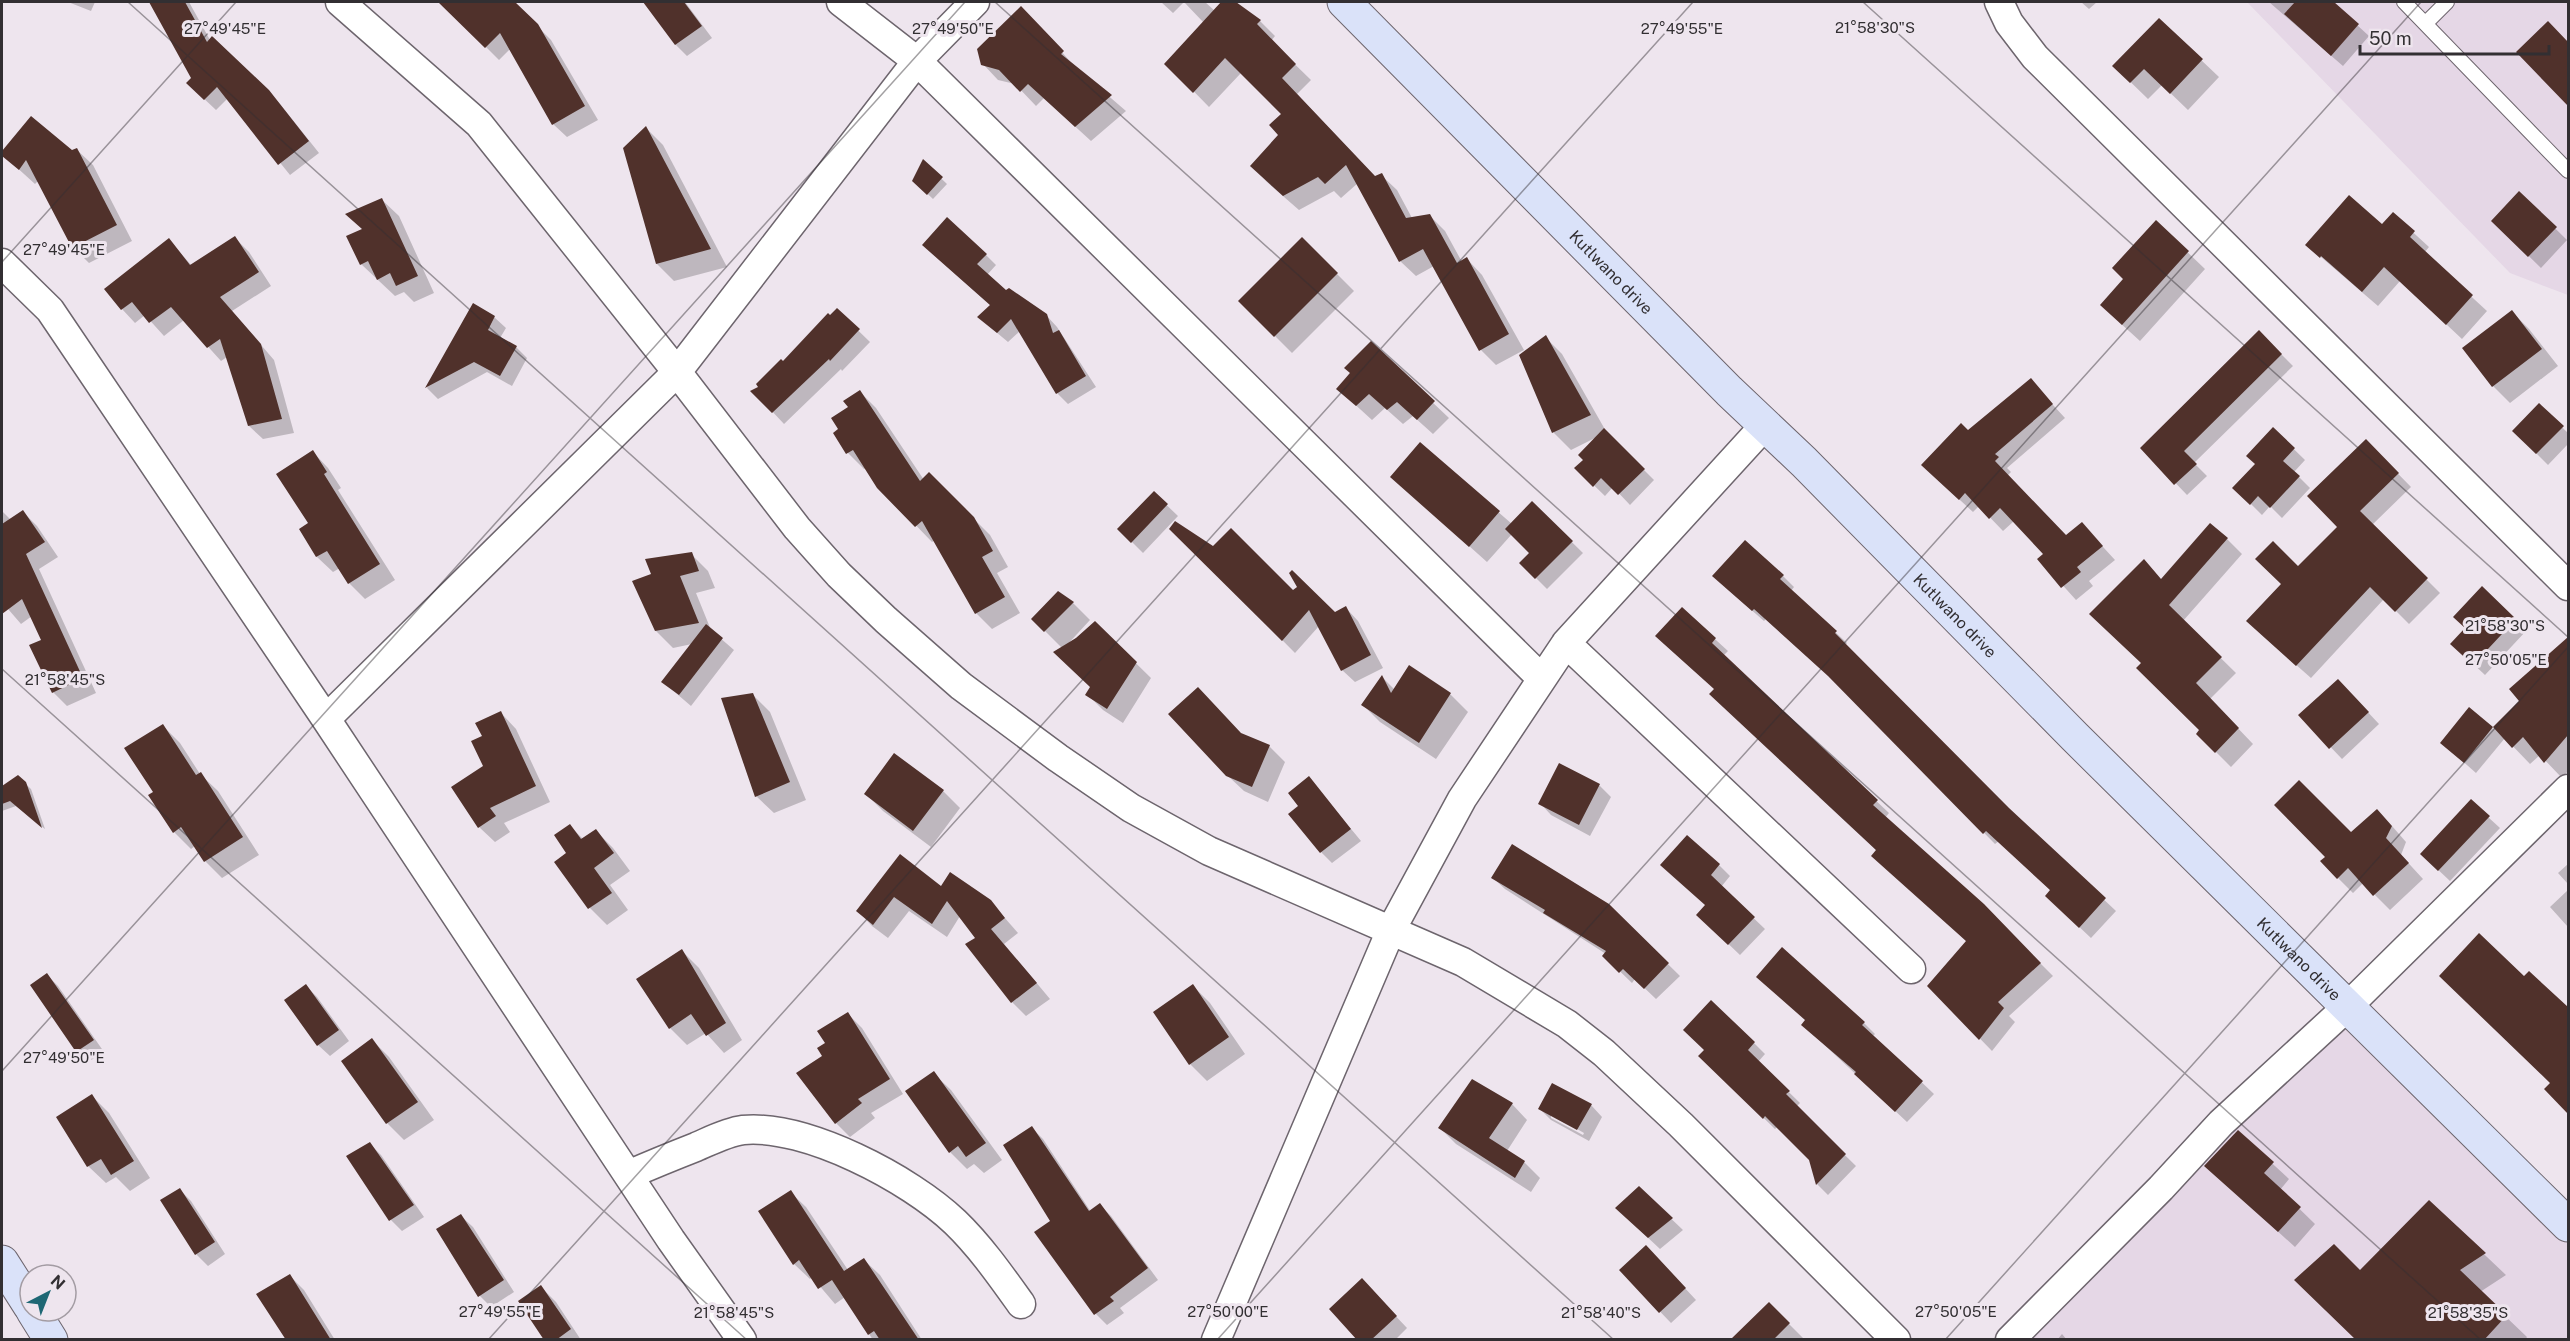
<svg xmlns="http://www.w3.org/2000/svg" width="2570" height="1341" font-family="'Public Sans',sans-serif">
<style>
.built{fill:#e5d7e6}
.shadow{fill:#0003;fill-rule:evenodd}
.building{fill:#50312b}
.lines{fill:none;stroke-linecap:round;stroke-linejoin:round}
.lane-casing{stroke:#6d656d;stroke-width:16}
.street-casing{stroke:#6d656d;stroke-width:31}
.secondary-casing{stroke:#6d656d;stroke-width:35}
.lane{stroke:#fff;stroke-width:14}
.street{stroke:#fff;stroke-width:28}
.secondary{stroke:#dae2f9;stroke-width:33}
.ticks{fill:none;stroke:#322f32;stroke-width:1.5;stroke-opacity:0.45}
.labels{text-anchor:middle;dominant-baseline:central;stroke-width:6;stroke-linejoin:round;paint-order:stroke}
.street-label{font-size:16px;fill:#322f32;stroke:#eee5ee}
.ticks-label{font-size:15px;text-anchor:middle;fill:#322f32;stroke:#eee5ee;stroke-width:6;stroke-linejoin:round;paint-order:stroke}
</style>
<rect width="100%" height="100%" fill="#eee5ee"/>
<path class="built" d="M2247,2H2568V295L2510,273Z
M2347,1007L2568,1225V1339L2008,1340Z"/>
<path class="shadow" d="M68,2H95L91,11Z
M151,2H189L210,40L280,104L319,153L290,175L228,98L216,110L199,94L193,78Z
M451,2H513L551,40L598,120L567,137L553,124L510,49L499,60L447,8L452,3Z
M645,2H685L712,38L687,56L676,45Z
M1161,2H1205L1215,11L1223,2H1234L1260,21L1275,36L1271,41L1311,80L1297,94L1376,178L1381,175L1397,190L1412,218L1429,215L1445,231L1462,262L1467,259L1482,275L1524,350L1496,365L1481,350L1434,266L1416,276L1400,261L1358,183L1341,198L1334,191L1299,210L1267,182L1252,166L1280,135L1283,114L1241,73L1209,107L1167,64L1204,23L1184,2L1173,13Z
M2081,2H2097L2089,9Z
M2269,2H2332L2369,36L2343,66Z
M2159,20L2219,77L2188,110L2162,85L2148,99L2114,66Z
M1036,23L1076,68L1126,111L1091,141L1044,98L1036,106L1015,84L998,80L983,64Z
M2548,23L2568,44V104L2518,52Z
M31,118L72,152L77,150L93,165L132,241L89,263L73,247L39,180L35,184L2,154Z
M646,128L663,145L727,267L674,281L657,264Z
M923,161L947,184L933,199L914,181Z
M2519,193L2567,240L2541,268L2493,221Z
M381,199L399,216L434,293L414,302L404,292L395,296L361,264L363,230Z
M2393,214L2429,247L2424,253L2487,311L2462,339L2400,281L2378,306L2307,245L2383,226Z
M2156,222L2205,269L2140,341L2119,322L2125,280Z
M235,238L249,252L271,286L232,311L274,360L294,433L263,439L249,426L227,357L221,361L184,320L164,336L145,315L135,323L122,309L169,240L192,266Z
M1302,239L1354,291L1292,353L1240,301Z
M934,255H986L996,265L987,275L1006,292L1046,315L1057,327L1096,387L1068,404L1057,393L1020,331L1008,342L990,327L991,306Z
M474,305L494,317L506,328L500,338L516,347L527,358L512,386L487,372L438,399L427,388Z
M837,310L870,342L842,371L841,369L784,424L753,391L760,387Z
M2512,312L2529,329L2558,366L2510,403L2493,386Z
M2259,332L2293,366L2194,463L2207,476L2187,495L2142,448Z
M1545,337L1562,354L1607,433L1654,480L1630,505L1613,487L1605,496L1576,468L1585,460L1597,437L1571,450L1554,433L1521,356Z
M1371,344L1449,418L1433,434L1413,416L1403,424L1385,408L1372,420L1338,389Z
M2030,380L2065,418L2007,468L2011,472L2007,476L2066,537L2082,524L2115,560L2089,581L2093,586L2076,600L2039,559L2045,554L2014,521L2003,531L1979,506L1973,512L1936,478L1968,432Z
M860,392L876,408L924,480L929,474L990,535L1008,567L997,573L1020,613L992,629L976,613L935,540L932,542L879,487L866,468L864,469L848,453L840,430Z
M2539,405L2568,433V444L2548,465L2514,431Z
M2273,429L2305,460L2294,472L2310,488L2282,518L2270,506L2262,515L2246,499L2257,464Z
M2366,441L2411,487L2372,525L2440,593L2409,624L2384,599L2311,678L2261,634L2283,584L2339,527Z
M1420,444L1512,524L1532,503L1583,553L1547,589L1521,563L1531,553L1512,534L1487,562L1392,477Z
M313,452L328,468L341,488L338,490L395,580L365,599L349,583L340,568L333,572L317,557L301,529L310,524Z
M1154,493L1178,516L1143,553L1119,529Z
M2,511L11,520L23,512L37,526L58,557L39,569L96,693L67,706L53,692L43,640L32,616L21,624L2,602Z
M1171,528L1213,548L1335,613L1346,608L1358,621L1383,668L1355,682L1342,670L1319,626L1295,653Z
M2227,539L2242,554L2183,621L2236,673L2210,699L2253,744L2231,767L2198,734L2202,731L2143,663L2162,581Z
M691,554L708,571L715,588L696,593L711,630L734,650L691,706L663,682L692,644L673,648L656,631L653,575Z
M1783,576L1794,587L1791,591L1847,643L1845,646L2009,810L2116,911L2091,938L2058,907L2051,891L1999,841L1995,844L1839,685L1766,619L1764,621L1725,587Z
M2482,588L2526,631L2485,675L2452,644L2467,628Z
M1073,603L1090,620L1066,646L1095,623L1151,678L1123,723L1103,710L1087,694L1092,687L1062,648L1033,619Z
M1682,609L1728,651L1723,656L1889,813L1885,818L1983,906L2053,976L2009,1016L2015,1022L1992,1051L1929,986L1967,942L1877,851L1819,797L1820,796L1716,689Z
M2562,645L2568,651V771L2562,778L2540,755L2530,764L2505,738L2476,773L2442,743L2469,709L2493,729L2521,701Z
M1410,667L1451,695L1468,712L1436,759L1380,722L1363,705L1382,677L1395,690Z
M2349,692L2379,724L2342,759L2300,715Z
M753,695L770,712L806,800L774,813L756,796Z
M501,713L516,729L550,802L504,823L510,832L495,842L479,827L485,767L484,737Z
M163,726L180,743L200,774L218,791L259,855L222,878L205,861L195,846L191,849L174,832L155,793Z
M1242,735L1269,746L1285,762L1268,802L1244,791L1227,775Z
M1560,765L1600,786L1611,797L1590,836L1551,815L1540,803Z
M18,777L31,789L45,829L16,806L2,811V788Z
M1309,778L1361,841L1332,863L1321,852L1301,806Z
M943,791L960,808L931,847L883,811L866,794Z
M2488,817L2500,828L2450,881L2433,865Z
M570,826L583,839L596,831L613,848L630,871L610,885L628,910L607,925L590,908L556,862L568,853Z
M2392,826L2406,842L2401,855L2423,879L2390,910L2363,883L2353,893L2338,878L2351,834Z
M900,856L941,888L990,901L1018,933L1004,944L1050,999L1026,1016L1012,1002L977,939L960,916L947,937L909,911L888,938L872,926L858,911Z
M2568,864V884L2558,873Z
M1719,865L1730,876L1721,887L1765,929L1740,955L1698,915L1707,906L1673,876Z
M1493,878L1608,905L1680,976L1656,999L1635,979L1632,983L1604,956L1606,954L1505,889Z
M2568,890V927L2550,907Z
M682,951L699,968L742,1040L724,1053L706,1033L687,1045L670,1028Z
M2529,973L2568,1009V1037L2565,1041L2568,1044V1111L2547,1089L2552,1083L2525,978Z
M47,975L58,986L104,1052L88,1062L77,1051Z
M306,986L317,997L349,1041L330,1056L318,1045Z
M1193,986L1210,1003L1245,1054L1207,1081L1190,1064Z
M848,1014L862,1028L903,1094L871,1113L875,1118L850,1137L836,1123L824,1057L827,1044Z
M1864,1023L1875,1034L1873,1036L1934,1094L1907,1122L1803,1025Z
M372,1040L389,1057L434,1120L404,1140L387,1123L343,1061Z
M1754,1043L1765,1054L1758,1062L1800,1103L1796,1107L1856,1166L1828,1195L1817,1184L1811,1159L1778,1126L1775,1129L1700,1056Z
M933,1073L951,1090L1002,1160L984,1173L974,1164L967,1169L950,1152Z
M92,1096L109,1113L150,1178L130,1191L116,1177L106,1183L88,1166L58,1117Z
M1512,1104L1527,1120L1507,1151L1524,1162L1540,1178L1531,1192L1456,1144L1440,1128Z
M1591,1105L1602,1117L1589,1141L1551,1120L1540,1109ZM1551,1114L1584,1133L1583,1135L1551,1118Z
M1032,1128L1043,1139L1091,1212L1100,1205L1111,1216L1158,1280L1120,1308L1124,1313L1107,1325L1096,1314L1052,1221Z
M2238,1132L2289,1179L2280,1190L2315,1224L2295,1247L2206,1166Z
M370,1144L381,1155L424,1217L402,1231L391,1220L348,1156Z
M1639,1188L1683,1230L1660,1249L1628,1219Z
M180,1190L191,1201L225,1254L208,1266L196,1254L162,1201Z
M790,1192L806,1207L848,1270L864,1260L880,1275L922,1340H873L845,1297L835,1304L812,1277L810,1279L794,1264Z
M2429,1202L2506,1275L2480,1292L2527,1337L2525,1340H2357L2360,1272Z
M461,1216L473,1227L514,1292L491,1307L480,1296Z
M1657,1258L1696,1300L1671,1323L1621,1271Z
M290,1276L304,1290L335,1340H288Z
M541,1287L556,1302L581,1340H546Z
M1373,1292L1407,1328L1395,1340H1359Z
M1769,1304L1805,1340H1741Z
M2062,1334L2067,1340H2057Z"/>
<path class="building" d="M149,2H185L207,42L212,36L269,90L309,141L278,165L217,87L204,100L186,83L191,78Z
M438,2H515L538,24L585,106L552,125L500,33L485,48Z
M643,2H684L702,26L675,45Z
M1221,2H1236L1261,20L1257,24L1296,64L1282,78L1375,176L1382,173L1406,218L1430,214L1457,263L1467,257L1509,334L1479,351L1423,249L1399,262L1346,165L1325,184L1318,177L1283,196L1250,166L1278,135L1269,125L1281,114L1225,58L1193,93L1164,64Z
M2295,2H2334L2359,24L2331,56L2284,14Z
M1021,6L1064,51L1061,54L1112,95L1075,127L1028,84L1020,92L999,70L981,65L977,49Z
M2159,18L2203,59L2170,94L2144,69L2130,83L2112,66Z
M2548,21L2568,42V106L2516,52Z
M31,116L72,150L77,148L117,225L72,248L26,160L19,170L2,156V151Z
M646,126L711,249L656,264L623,148Z
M923,159L943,177L927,195L912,181Z
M2519,191L2557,227L2528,257L2491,221Z
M2349,195L2382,224L2393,212L2415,231L2410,237L2473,295L2446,325L2384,267L2362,292L2321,256L2320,258L2305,245Z
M382,198L418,276L396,286L390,273L377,280L368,261L360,265L346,236L362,229L345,214Z
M947,217L987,254L977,264L1006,290L1009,288L1047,314L1053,333L1059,330L1086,376L1056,394L1011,319L997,333L977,317L990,305L922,245Z
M2156,220L2189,251L2122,325L2100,305L2123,279L2112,268Z
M235,236L259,272L220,297L261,344L282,419L248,426L220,339L207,348L171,307L149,323L132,302L121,310L104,289L169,238L190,265Z
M1302,237L1338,273L1274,337L1238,301Z
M473,303L495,316L488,330L517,346L500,376L474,362L425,388Z
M837,308L860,329L830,361L829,359L772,413L750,391L758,387L756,384L781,359L783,361L828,313L830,315Z
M2512,310L2542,349L2492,387L2462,348Z
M2259,330L2282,354L2184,451L2197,464L2174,485L2140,448Z
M1546,335L1591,415L1552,433L1519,355Z
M1371,341L1435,401L1417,420L1397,402L1387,410L1369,394L1356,406L1336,389L1350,373L1344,368Z
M2031,378L2053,404L1995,454L1999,457L1995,461L2066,535L2082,522L2103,546L2077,567L2081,572L2061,588L2037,559L2043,554L2000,508L1989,519L1965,493L1959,500L1921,465L1961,423L1968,430Z
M860,390L920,481L929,472L974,517L993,551L982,557L1005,597L975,614L922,521L915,527L877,488L853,450L846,454L833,433L838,429L831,418L848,407L843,401Z
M2539,403L2564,426L2536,454L2512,431Z
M2273,427L2295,448L2283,461L2300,476L2270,508L2258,496L2250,505L2232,488L2255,464L2246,456Z
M1604,428L1645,469L1618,495L1601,478L1593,487L1574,468L1583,460L1578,455Z
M2366,439L2399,473L2360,511L2428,578L2395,612L2370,587L2296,666L2246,621L2281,584L2255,559L2273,541L2298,566L2337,527L2307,496Z
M1420,442L1500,511L1469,547L1390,477Z
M313,450L327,472L324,474L380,564L348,584L327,551L316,557L299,529L308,523L276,474Z
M1154,491L1168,504L1131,543L1117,529Z
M1532,501L1573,541L1535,579L1519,563L1529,553L1505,529Z
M23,510L45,542L26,554L83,678L52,693L29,645L41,640L22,599L2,614V524Z
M1175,521L1213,546L1231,528L1293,590L1297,587L1289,573L1292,570L1335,612L1346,606L1371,655L1341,671L1309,610L1282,641L1169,529Z
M2210,523L2228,538L2169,605L2222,657L2196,683L2239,728L2215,753L2196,734L2199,730L2136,668L2141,663L2089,614L2144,559L2161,579Z
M1745,540L1784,575L1780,579L1837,631L1835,633L2009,808L2106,898L2079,928L2045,896L2050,890L1986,831L1983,834L1828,676L1754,609L1752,611L1712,576Z
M692,552L699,571L680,576L699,623L655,631L632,581L651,574L645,559Z
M2482,586L2516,619L2473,665L2450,644L2465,628L2453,617Z
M1058,591L1074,602L1044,632L1031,619Z
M1682,607L1716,638L1712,643L1878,800L1873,805L1984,904L2041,963L1998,1002L2004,1008L1979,1040L1927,986L1966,941L1871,856L1876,850L1709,694L1714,689L1655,636Z
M1095,621L1137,662L1107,709L1085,695L1090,687L1053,652L1076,638Z
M706,624L723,638L679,695L661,682Z
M2568,637V735L2544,763L2523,737L2512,748L2493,727L2519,701L2509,689Z
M1409,665L1451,693L1419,743L1361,705L1382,675L1391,693Z
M2338,679L2369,712L2329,749L2298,715Z
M1198,687L1241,733L1270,745L1252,787L1226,776L1168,714Z
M753,693L790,782L755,797L721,698Z
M2469,707L2493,727L2464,763L2440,743Z
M501,711L536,786L490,808L496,816L478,828L451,787L483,766L471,741L482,736L475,723Z
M163,724L196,775L201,772L243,837L204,862L181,827L173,833L148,795L153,792L124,748Z
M894,753L944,790L913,831L864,794Z
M1559,763L1600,784L1579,825L1538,804Z
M18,775L26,782L42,828L10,801L2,804V786Z
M1309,776L1351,829L1320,853L1288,814L1298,806L1288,793Z
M2299,780L2351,832L2377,809L2392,826L2386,838L2409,863L2373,896L2348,868L2337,879L2320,861L2325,857L2274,805Z
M2471,799L2490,816L2438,871L2420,854Z
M570,824L581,839L596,829L614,853L594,868L612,893L588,909L554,862L566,853L554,835Z
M1687,835L1720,864L1711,875L1755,917L1728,945L1696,915L1705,905L1660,865Z
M1512,844L1609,904L1669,963L1644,989L1623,969L1619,973L1602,956L1606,951L1543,913L1545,910L1491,878Z
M900,854L941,886L950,872L991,900L1005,918L991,929L1037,983L1011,1003L965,944L975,938L947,901L932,924L894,897L873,925L856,911Z
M2479,933L2524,976L2529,971L2568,1007V1114L2544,1089L2550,1083L2439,976Z
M1782,947L1865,1022L1862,1025L1923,1081L1895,1112L1854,1074L1856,1072L1801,1025L1805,1020L1756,977Z
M682,949L726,1023L706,1036L691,1014L669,1029L636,979Z
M47,973L94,1040L76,1052L30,985Z
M306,984L339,1030L317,1046L284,1000Z
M1193,984L1229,1037L1189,1065L1153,1012Z
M1711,1000L1755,1042L1748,1050L1790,1091L1786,1094L1846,1154L1816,1185L1809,1160L1765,1116L1763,1119L1698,1056L1704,1050L1683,1030Z
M848,1012L890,1079L858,1099L862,1103L835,1124L796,1073L822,1056L817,1048L825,1043L817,1031Z
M372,1038L418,1102L386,1124L341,1061Z
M934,1071L986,1143L966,1157L958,1146L949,1153L905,1091Z
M1472,1079L1513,1103L1489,1138L1525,1161L1515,1178L1438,1128Z
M1552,1083L1592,1104L1577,1130L1538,1109Z
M92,1094L134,1161L111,1175L101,1159L87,1167L56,1117Z
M1032,1126L1089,1211L1100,1203L1148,1268L1110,1297L1114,1301L1094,1315L1034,1232L1050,1221L1003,1145Z
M2238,1130L2274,1162L2264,1173L2301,1207L2278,1232L2204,1166Z
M370,1142L414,1205L389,1221L346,1156Z
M1639,1186L1673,1218L1648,1238L1615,1208Z
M180,1188L215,1242L195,1255L160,1200Z
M791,1190L844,1271L864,1258L919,1340H880L874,1331L868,1335L832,1280L818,1289L799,1260L793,1265L758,1211Z
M2429,1200L2486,1253L2460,1270L2507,1315L2484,1340H2356L2294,1280L2334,1244L2360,1270Z
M461,1214L504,1280L478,1297L436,1229Z
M1646,1245L1686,1288L1659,1313L1619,1270Z
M290,1274L331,1340H286L256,1294Z
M1362,1278L1397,1316L1371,1340H1357L1329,1309Z
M541,1285L571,1329L556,1340H544L518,1301Z
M1769,1302L1790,1323L1773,1340H1730Z"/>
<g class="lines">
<defs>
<path id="lane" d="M2404,2L2568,171
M2426,23L2447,2"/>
<path id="street" d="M340,2L479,124L677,372L797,528L839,575L886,620L961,686L1058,758L1131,808L1209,851L1463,962L1567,1024L1604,1053L1681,1125L1896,1340
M841,2L917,61L1541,678
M1999,2L2009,23L2035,57L2568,586
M2,263L50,310L326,719L671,1240L742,1340
M1566,643L1911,969
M326,719L677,372L917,61L975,2
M628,1175C651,1165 673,1156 696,1147C710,1141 727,1132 743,1130C806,1124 910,1179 955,1222C980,1246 1001,1276 1021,1304
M1216,1340L1391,930L1462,799L1566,643L1766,424
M2010,1340L2161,1188L2221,1123L2347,1007L2568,789"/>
<g id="secondary">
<path id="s1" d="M1344,2L1729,391L1804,462L2075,737L2568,1225"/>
<path d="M2,1262L30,1306"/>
<path d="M33,1311L51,1340"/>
</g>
</defs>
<use href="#lane" class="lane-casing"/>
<use href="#street" class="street-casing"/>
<use href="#secondary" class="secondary-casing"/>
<use href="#lane" class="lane"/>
<use href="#street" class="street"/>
<use href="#secondary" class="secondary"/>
</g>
<path class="ticks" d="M128,2L1614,1340M995,2L2481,1340M1863,2L2568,637M2,262L236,2M2,669L747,1340M2,1071L965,2M488,1340L1693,2M1217,1340L2421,2M1945,1340L2568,647"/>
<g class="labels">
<g class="street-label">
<text stroke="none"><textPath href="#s1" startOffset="380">Kutlwano drive</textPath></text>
<text stroke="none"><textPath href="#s1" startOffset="866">Kutlwano drive</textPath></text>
<text stroke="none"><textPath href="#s1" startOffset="1352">Kutlwano drive</textPath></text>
</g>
</g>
<g class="ticks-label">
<text x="1875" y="33">21°58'30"S</text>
<text x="225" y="34">27°49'45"E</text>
<text x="953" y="34">27°49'50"E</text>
<text x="1682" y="34">27°49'55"E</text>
<text x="64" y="255">27°49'45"E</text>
<text x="2505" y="631">21°58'30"S</text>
<text x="2506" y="665">27°50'05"E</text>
<text x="65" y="685">21°58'45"S</text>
<text x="64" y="1063">27°49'50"E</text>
<text x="500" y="1317">27°49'55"E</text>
<text x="1228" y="1317">27°50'00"E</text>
<text x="1956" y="1317">27°50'05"E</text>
<text x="734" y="1318">21°58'45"S</text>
<text x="1601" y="1318">21°58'40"S</text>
<text x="2468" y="1318">21°58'35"S</text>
</g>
<rect width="2570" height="1341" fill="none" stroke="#322f32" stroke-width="6"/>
<g transform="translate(48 1293) rotate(42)"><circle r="28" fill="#eee5ee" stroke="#a39ca3" stroke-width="1.5"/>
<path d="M0-4.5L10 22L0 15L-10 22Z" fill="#1e6774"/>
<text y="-9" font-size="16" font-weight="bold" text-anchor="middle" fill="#322f32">N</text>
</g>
<path d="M2360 45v9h189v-9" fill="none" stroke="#322f32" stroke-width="3"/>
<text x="2369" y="45" font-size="18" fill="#322f32" stroke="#eee5ee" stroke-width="4.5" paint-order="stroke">50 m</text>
</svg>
